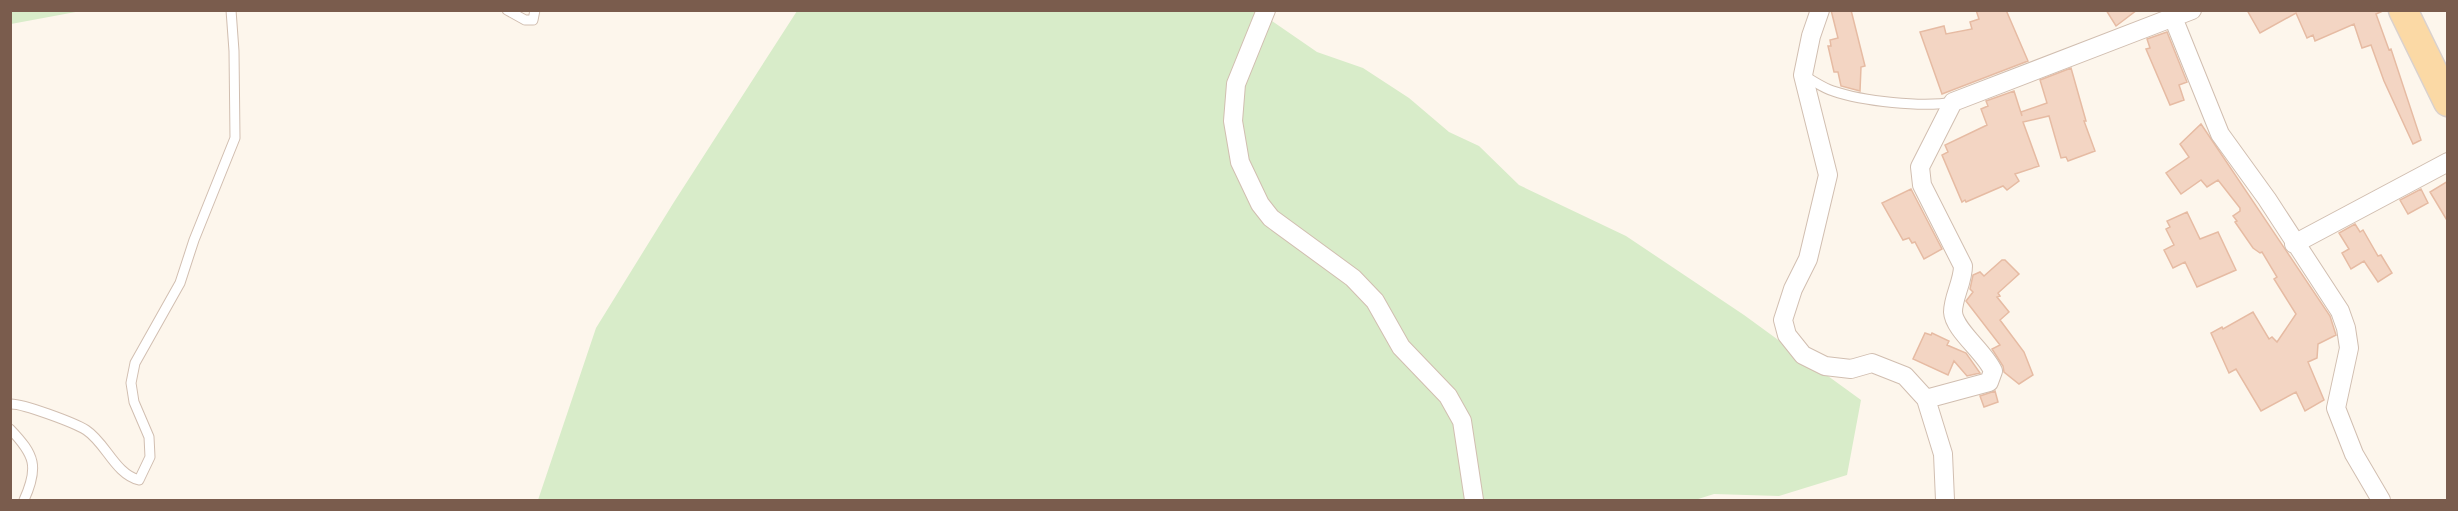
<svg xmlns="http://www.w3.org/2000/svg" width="2458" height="511" font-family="'Titillium Web',sans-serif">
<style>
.green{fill:#d8ecc9}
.building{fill:#f3d5c3;stroke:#e6bba3;stroke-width:1.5}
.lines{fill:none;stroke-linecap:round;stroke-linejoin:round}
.lane-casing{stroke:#d1beb0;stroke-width:11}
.street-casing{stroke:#d1beb0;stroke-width:20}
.primary-casing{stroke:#dad1cd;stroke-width:31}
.lane{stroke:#fff;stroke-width:9}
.street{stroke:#fff;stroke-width:18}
.primary{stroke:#fbd9a5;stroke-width:28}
</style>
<rect width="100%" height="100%" fill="#fdf6ec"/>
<path class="green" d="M11,10H81V11L11,24Z
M797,11H1263L1272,21L1317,52L1363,68L1409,98L1449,132L1479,146L1519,185L1626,236L1744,315L1861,400L1847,475L1779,496L1714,494L1695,500H538L596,328L674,202Z"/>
<path class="building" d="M1831,10H1851L1865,66L1861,67L1860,91L1841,86L1838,72H1834L1828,46H1831L1830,40L1838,38Z
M1976,10H2006L2028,61L1942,94L1920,32L1944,26L1946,34L1972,29L1970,22L1979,19Z
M2106,10H2137L2116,26Z
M2247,10H2385L2376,14L2389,50L2391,49L2421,140L2413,144L2384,81L2371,45L2362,48L2354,24L2315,41L2313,35L2307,38L2296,13L2260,33Z
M2167,32L2187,82L2179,85L2184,100L2170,105L2146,49L2150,48L2147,39Z
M2071,68L2086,121H2084L2095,151L2068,161L2066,157L2061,158L2049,116L2023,122L2039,166L2015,174L2019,181L2007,190L2003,186L1966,202L1965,200L1962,202L1942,155L1948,152L1945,145L1987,125L1981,109L1988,106L1986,101L2014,91L2022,116L2021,112L2047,103L2040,80Z
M2201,124L2330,316L2336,335L2318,344L2317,358L2308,362L2324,400L2305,411L2296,392L2261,411L2236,369L2229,373L2211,333L2222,327L2223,329L2253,312L2269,339L2272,337L2277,342L2296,314L2274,279L2277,277L2262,252L2260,253L2253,248L2235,222L2237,221L2233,216L2240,211V208L2218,180L2207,187L2201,180L2181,194L2166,173L2189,157L2180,144Z
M2448,181V222L2430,192Z
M1911,189L1942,249L1924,259L1915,242L1912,243L1909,238L1903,240L1882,203Z
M2421,189L2428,203L2408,214L2400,200Z
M2187,212L2200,239L2218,232L2236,270L2197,287L2185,262L2173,268L2164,250L2174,245L2166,229L2170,227L2167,221Z
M2355,224L2360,232L2363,230L2378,256L2381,255L2392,273L2378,282L2364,261L2351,269L2342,253L2349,249L2339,233Z
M2002,260H2005L2019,274L1998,293L2000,296L1997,297L2009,312L2000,320L2024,352L2033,375L2019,384L2004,372L2003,366L1992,349L2000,345L1966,301L1973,292L1970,289L1973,275L1980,272L1984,276Z
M1925,333L1931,335L1932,333L1949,341L1947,345L1966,353L1980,373L1967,376L1954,361L1948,375L1913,359Z
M1995,391L1998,402L1984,407L1980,396Z"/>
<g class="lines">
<defs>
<path id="lane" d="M507,10L525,20H533L535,10
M1804,76C1814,81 1823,88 1833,91C1862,101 1923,108 1953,102
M10,404C22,403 75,423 86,430C106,443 115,474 139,480L150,457L149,437L134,402L131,383L135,363L180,283L194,240L235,138L234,51L231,10
M10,429C35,455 39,467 24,500"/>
<path id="street" d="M1266,10L1236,84L1233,121L1240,162L1260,204L1271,218L1353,278L1375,301L1401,347L1448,396L1462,421L1474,500
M1820,10L1811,36L1803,75L1828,175L1808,259L1793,289L1783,320L1787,335L1803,355L1825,366L1851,369L1872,363L1905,376L1926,399L1943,454L1945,500
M2170,10L2220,134L2267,199L2340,311L2346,328L2349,348L2336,408L2354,454L2381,500
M2294,244L2448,162
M1926,399L1989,382L1993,371C1985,352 1954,330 1953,312C1953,297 1963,282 1963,266L1922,185L1920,167L1953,102L2192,10"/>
<path id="primary" d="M2403,10L2448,102"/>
</defs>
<use href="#lane" class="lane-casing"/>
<use href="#street" class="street-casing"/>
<use href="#primary" class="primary-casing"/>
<use href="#lane" class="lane"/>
<use href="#street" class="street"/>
<use href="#primary" class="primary"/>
</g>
<rect width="2458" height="511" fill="none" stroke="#7a5c4d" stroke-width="24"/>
</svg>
